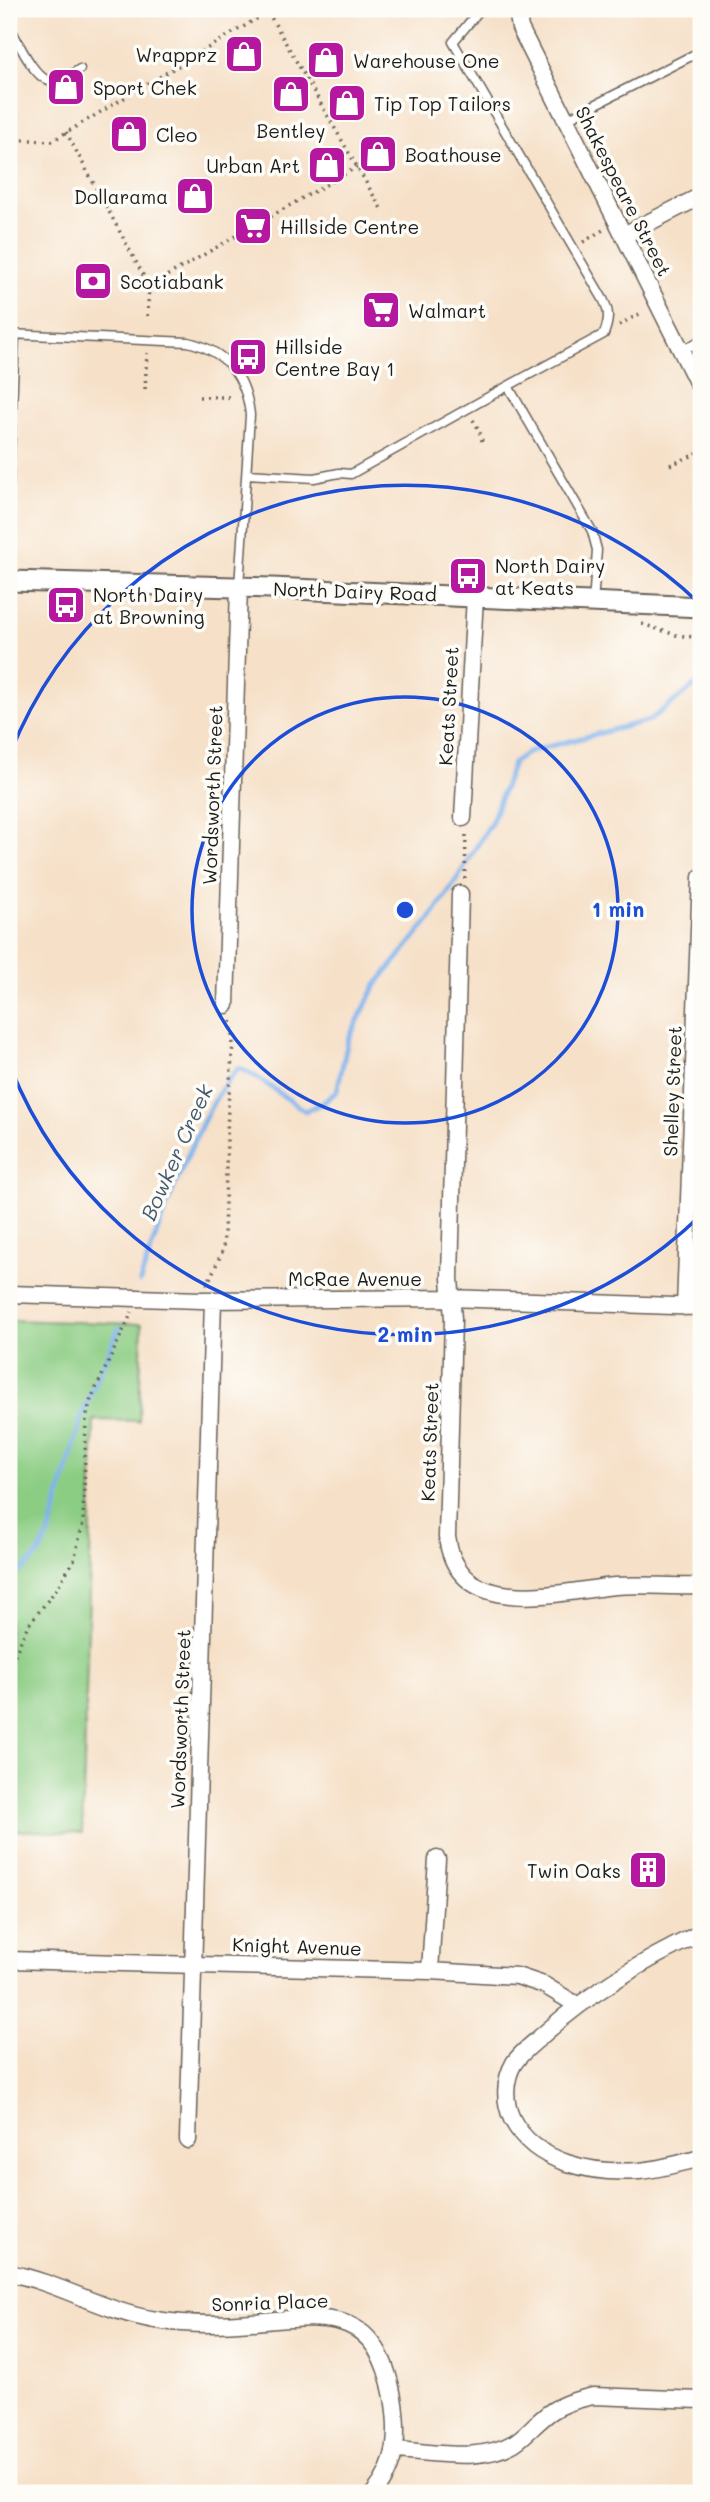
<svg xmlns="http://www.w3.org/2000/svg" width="710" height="2502" font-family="Mali,sans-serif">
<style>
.green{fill:#8ccd84;stroke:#547450;stroke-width:2}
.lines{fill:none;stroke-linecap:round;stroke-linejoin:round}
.stream{stroke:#7fb2ec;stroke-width:5}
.service-casing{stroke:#686158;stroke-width:11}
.minor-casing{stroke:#686158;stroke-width:19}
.tertiary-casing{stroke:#686158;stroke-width:23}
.path{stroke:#686158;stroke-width:3.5;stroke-dasharray:2 5;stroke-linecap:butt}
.service{stroke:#fff;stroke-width:8}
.minor{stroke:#fff;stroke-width:16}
.tertiary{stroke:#fff;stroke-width:19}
.ring{fill:none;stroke:#1d4ed8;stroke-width:3.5}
.labels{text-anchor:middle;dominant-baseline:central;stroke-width:7;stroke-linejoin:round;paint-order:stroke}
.poi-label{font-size:19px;fill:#1c1c1c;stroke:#fdfcf7;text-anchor:start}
.street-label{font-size:19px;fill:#1c1c1c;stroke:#fdfcf7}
.water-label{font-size:21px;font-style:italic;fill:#44586f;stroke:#fdfcf7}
.centre{fill:#1d4ed8;stroke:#fdfcf7;stroke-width:3.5}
.ring-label{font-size:21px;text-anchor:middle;font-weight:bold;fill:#1d4ed8;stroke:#fdfcf7;stroke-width:7;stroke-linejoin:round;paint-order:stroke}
</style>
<rect width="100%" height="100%" fill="#fdfcf7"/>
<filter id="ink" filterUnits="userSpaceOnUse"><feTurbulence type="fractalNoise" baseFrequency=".0143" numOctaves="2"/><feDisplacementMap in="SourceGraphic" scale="14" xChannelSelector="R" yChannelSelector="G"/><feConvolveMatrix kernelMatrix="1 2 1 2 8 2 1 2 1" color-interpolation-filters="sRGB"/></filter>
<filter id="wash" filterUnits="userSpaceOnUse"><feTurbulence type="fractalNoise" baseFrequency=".00686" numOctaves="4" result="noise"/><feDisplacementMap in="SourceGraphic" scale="28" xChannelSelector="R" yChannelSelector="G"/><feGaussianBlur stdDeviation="1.57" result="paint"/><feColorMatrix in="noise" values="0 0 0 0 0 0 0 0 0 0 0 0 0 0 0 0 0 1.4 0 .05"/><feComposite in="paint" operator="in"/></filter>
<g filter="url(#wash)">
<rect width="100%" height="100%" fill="#f6e0c7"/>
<path class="green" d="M9,1320L142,1324L139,1421L94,1420L82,1833L9,1830Z"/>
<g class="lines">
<path class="stream" d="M140,1282C155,1236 171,1191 192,1146C204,1119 217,1090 239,1068L255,1076L305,1111L323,1103L337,1091L348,1040L376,985L430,919L457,879L492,821L513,763L528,752L650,720L701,681
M9,1578L25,1568L38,1555L49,1534L83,1412L119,1328"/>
</g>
</g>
<g filter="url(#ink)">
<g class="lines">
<defs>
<path id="service" d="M479,11L453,42L603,299C610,312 609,320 604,334L508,386
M9,25C17,40 35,82 54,82C63,81 72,74 80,69
M565,120L701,51
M9,334L188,342C226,351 246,376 250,415L239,587
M682,351L701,340
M247,474L314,478L339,473L351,474L508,386L592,531L597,550L593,603
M9,487L15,334"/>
<path id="minor" d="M517,9L520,28L701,390
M624,235L701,196
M463,818L475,596
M460,894L450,1278L453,1319L447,1537C458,1621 557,1592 615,1586C643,1584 672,1587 701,1586
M226,1005L239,587
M9,1294L201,1300L451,1298L701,1307
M685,1307L701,877
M701,1933C644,1960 592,1991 545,2033C534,2043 522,2051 514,2063C504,2080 504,2102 512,2119C535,2164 593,2174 639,2171C660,2169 681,2163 701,2158
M9,1960L430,1971L517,1976L544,1985L577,2005
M430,1971L437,1859
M188,2140L213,1300
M9,2273C60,2283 105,2312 156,2320C188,2325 219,2325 252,2322C327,2316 376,2306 393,2397C399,2433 398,2464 374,2493
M395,2450C433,2452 480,2463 514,2443C525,2436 533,2426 543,2418C557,2405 575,2400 593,2396L701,2400"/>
<path id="tertiary" d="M9,581L272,588L701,607"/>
</defs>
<use href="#service" class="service-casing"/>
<use href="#minor" class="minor-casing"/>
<use href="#tertiary" class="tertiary-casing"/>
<path class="path" d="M268,12L383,212
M66,132L149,286L147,321
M9,139L52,141L273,9
M583,242L603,230
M149,286L357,167
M619,325L643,312
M145,389L147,353
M199,397H231
M473,420L479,430L483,444
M670,465L701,452
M642,624L676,635L701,638
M465,879L466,834
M207,1285L223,1250L224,1235L228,1106L233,1044L231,1020
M9,1668L27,1627L55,1591L74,1560L83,1523L86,1418L91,1399L132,1312"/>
<use href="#service" class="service"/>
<use href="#minor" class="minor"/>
<use href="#tertiary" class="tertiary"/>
</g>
</g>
<g class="ring">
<circle cx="405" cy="910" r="213"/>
<path d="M700 1216A425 425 0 0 1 10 1066M10 754A425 425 0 0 1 700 604"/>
</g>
<defs>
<symbol id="shop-square" viewBox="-11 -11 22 22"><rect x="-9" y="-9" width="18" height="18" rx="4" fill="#b5179e" stroke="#fdfcf7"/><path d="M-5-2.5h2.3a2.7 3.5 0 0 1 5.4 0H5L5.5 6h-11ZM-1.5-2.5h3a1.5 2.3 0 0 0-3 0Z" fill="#fff"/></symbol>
<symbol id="supermarket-square" viewBox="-11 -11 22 22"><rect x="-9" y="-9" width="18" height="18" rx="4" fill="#b5179e" stroke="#fdfcf7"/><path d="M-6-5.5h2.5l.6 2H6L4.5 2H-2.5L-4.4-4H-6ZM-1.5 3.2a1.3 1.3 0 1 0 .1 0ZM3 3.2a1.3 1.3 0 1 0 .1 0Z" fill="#fff"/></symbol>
<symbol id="bank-square" viewBox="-11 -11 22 22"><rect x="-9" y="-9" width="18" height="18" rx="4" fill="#b5179e" stroke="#fdfcf7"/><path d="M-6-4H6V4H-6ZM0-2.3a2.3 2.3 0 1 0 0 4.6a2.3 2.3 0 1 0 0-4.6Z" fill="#fff"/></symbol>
<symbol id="bus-square" viewBox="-11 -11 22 22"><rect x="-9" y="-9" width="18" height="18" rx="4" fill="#b5179e" stroke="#fdfcf7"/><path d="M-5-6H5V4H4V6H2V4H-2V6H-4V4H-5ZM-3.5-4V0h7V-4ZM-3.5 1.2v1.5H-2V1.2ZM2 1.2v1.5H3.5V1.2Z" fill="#fff"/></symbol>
<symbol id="building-square" viewBox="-11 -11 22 22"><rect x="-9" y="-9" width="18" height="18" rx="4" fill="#b5179e" stroke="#fdfcf7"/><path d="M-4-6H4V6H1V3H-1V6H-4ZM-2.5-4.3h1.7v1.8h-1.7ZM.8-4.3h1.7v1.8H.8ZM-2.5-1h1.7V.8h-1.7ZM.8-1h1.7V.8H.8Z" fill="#fff"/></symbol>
</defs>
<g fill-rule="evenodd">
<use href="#shop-square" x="222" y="32" width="44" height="44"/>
<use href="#shop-square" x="304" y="38" width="44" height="44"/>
<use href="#shop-square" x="44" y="65" width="44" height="44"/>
<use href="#shop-square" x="269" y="72" width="44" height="44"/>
<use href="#shop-square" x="325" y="81" width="44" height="44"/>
<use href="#shop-square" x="107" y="112" width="44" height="44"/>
<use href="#shop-square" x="356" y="132" width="44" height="44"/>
<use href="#shop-square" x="305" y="143" width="44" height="44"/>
<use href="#shop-square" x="173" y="174" width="44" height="44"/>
<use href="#supermarket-square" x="231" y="204" width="44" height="44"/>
<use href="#bank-square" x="71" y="259" width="44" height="44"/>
<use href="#supermarket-square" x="359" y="288" width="44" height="44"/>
<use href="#bus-square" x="226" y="335" width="44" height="44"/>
<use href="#bus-square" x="446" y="554" width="44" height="44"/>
<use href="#bus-square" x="44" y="583" width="44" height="44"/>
<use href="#building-square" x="626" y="1848" width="44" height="44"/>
</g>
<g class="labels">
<g class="poi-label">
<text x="217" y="54" text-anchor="end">Wrapprz</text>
<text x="353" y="60">Warehouse One</text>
<text x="93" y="87">Sport Chek</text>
<text x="374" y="103">Tip Top Tailors</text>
<text x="291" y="130" text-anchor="middle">Bentley</text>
<text x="156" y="134">Cleo</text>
<text x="405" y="154">Boathouse</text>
<text x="300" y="165" text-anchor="end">Urban Art</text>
<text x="168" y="196" text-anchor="end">Dollarama</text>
<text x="280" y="226">Hillside Centre</text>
<text x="120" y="281">Scotiabank</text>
<text x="408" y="310">Walmart</text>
<text x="275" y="346">Hillside<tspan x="275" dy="22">Centre Bay 1</tspan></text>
<text x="495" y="565">North Dairy<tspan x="495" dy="22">at Keats</tspan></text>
<text x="93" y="594">North Dairy<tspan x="93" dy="22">at Browning</tspan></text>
<text x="621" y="1870" text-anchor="end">Twin Oaks</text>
</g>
<g class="street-label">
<text transform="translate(624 191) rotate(63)">Shakespeare Street</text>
<text transform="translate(355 591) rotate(2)">North Dairy Road</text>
<text transform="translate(448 706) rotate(-87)">Keats Street</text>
<text transform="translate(212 795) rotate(-88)">Wordsworth Street</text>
<text transform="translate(672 1091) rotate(-88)">Shelley Street</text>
<text x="355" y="1278">McRae Avenue</text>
<text transform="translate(429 1442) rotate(-88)">Keats Street</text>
<text transform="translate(180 1719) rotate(-88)">Wordsworth Street</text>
<text transform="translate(297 1946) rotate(2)">Knight Avenue</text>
<text transform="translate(270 2302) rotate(-2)">Sonria Place</text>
</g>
<g class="water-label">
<text transform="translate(176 1152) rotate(-66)">Bowker Creek</text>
</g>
</g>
<circle cx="405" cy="910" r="10" class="centre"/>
<g class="ring-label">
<text x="618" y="917">1 min</text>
<text x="405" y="1342">2 min</text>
</g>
<rect width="710" height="2502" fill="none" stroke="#fdfcf7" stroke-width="35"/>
</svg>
